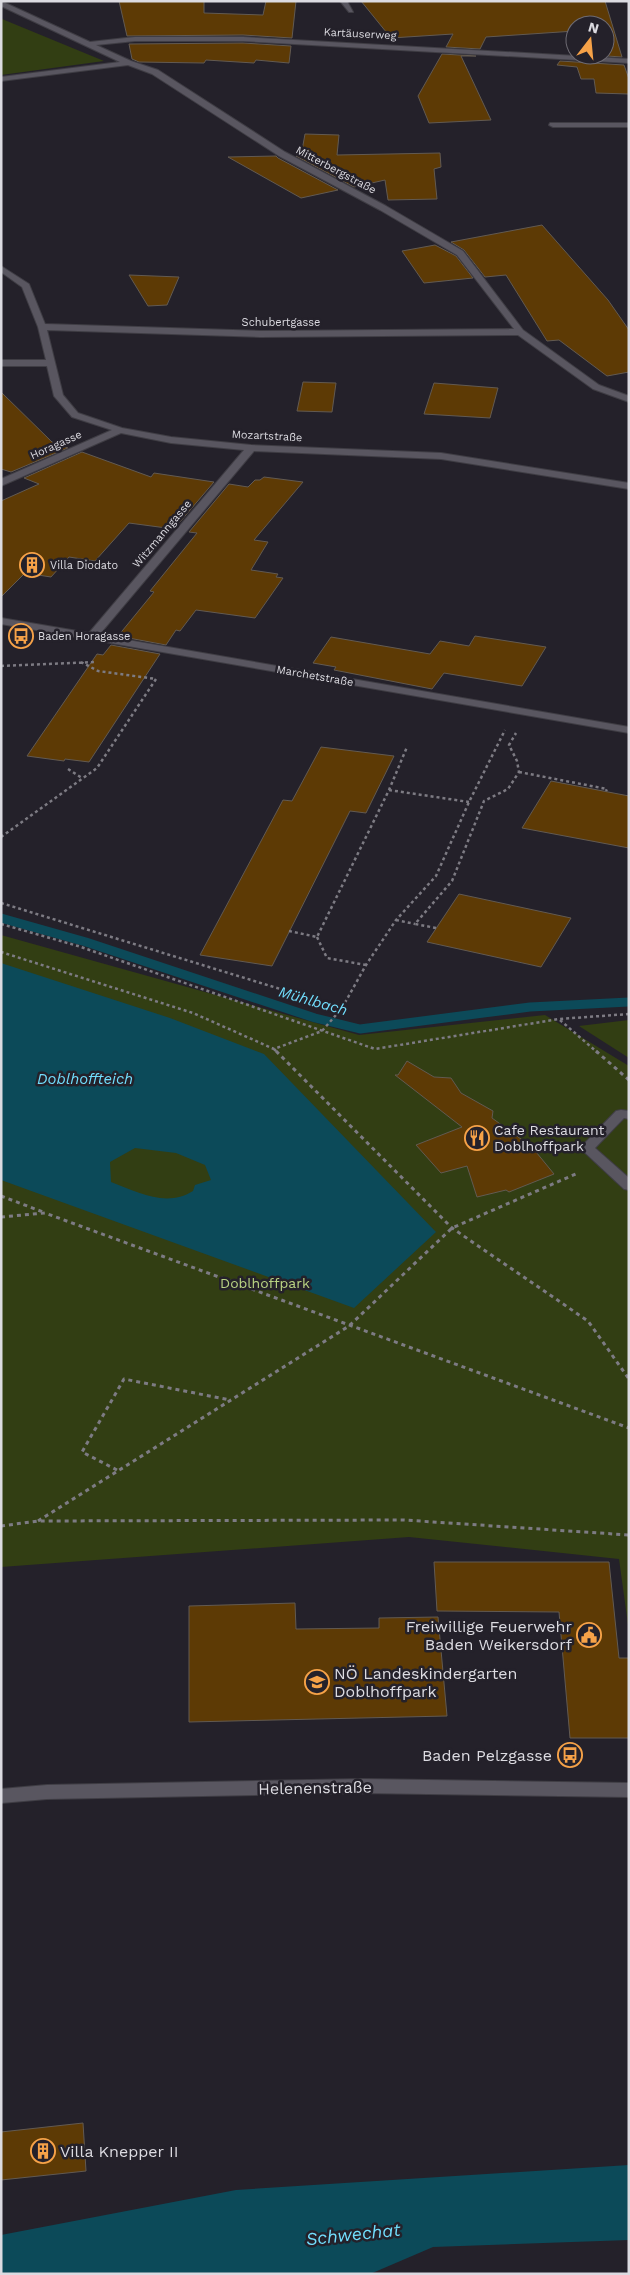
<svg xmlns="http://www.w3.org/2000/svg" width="630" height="2275" font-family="'Work Sans',sans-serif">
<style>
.green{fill:#323e13}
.water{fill:#0c4a59;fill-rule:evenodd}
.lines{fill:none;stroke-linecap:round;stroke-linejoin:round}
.stream{stroke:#0c4a59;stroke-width:9}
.building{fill:#5d3a05;stroke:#625a52}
.service-casing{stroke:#3f3d44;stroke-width:2}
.minor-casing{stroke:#3f3d44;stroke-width:2}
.tertiary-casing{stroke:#3f3d44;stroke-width:2}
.path-far1{stroke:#7d7b83;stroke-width:2.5;stroke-dasharray:3 3;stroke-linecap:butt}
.path{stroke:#7d7b83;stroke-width:3;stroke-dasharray:4 4;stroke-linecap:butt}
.service{fill:#595660;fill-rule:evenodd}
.minor{fill:#595660;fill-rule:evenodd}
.tertiary{fill:#595660;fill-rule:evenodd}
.labels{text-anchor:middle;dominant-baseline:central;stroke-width:5;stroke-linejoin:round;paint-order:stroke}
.far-street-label{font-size:11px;fill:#dcdbe1;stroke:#24212a}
.far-poi-label{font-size:11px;fill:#dcdbe1;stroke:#24212a;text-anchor:start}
.poi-label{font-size:14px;fill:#dcdbe1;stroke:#24212a;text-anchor:start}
.park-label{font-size:14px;fill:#bad483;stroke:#24212a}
.water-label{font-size:15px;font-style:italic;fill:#71defd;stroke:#24212a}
.near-poi-label{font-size:16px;fill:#dcdbe1;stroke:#24212a;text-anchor:end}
.near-street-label{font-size:16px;fill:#dcdbe1;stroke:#24212a}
.near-water-label{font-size:18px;font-style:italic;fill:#71defd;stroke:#24212a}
</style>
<rect width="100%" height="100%" fill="#24212a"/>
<path class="green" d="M1,19H2L104,61L1,75Z
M1,935L359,1035L545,1015L629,1066V1632L619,1559L409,1537L1,1567Z
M629,1020V1058L579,1026Z"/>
<path class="water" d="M1,963L170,1018L264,1054L436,1232L354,1308L1,1180ZM135,1148L176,1153L205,1165L211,1180L195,1185L193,1191C166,1208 138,1192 111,1182L110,1162Z
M629,2165V2240L433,2247L370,2274H1V2235L236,2190Z"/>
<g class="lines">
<path class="stream" d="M1,918L86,942L315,1018L360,1029L530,1007L629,1002"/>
</g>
<path class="building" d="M119,1H204V13L263,15L266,1H296L292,38L243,35L127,36Z
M361,1H605L622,57L592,55H605V25H575V31L486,37L480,49L446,47L453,34L391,38Z
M243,43L291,46L289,63L256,60L254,63L206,60L204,63L139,62L132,59L129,44Z
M442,54L476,56H461L491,120L429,123L418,96Z
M560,61L624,65L629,79V94L596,93L594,79H581L577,67L557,65Z
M305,134L339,135L337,155L440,153L441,167L434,169L437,199L388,200L385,180L354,187L296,156H301Z
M276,156L278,158L338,190L301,198L228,157Z
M542,225L608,300L629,330V372L607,376L559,340L547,341L506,275L485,277L464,250L451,242Z
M435,245L456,256L473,278L424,283L402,251Z
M129,275L179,277L167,305L148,306Z
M303,382L336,383L332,412L297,411Z
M434,383L498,388L490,418L424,414Z
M1,392L52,442L68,448L11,472L1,469Z
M82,452L151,477L154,473L214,482L174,529L129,523L95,561L69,557L51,577L25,573L1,597V501L39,484L24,478Z
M264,477L303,482L254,540L268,542L251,570L278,574L276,577L283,578L255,618L196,610L180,631L176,630L166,645L118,636L154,592L150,591L197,533L189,532L229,484L248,487L255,480H260Z
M475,636L546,647L522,686L444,673L432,689L334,670L336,667L313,663L331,637L430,654L440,641L469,646Z
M111,645L160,654L89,762L65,759L64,761L27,756L97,654L103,655Z
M321,747L394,756L366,813L350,811L272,966L200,955L283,800L292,801Z
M551,781L629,796V848L522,828Z
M459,894L571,918L541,967L427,942Z
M407,1061L434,1077L451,1078L461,1093L493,1111L492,1118L532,1147L554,1174L509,1192L506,1190L477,1197L467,1166L441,1173L416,1145L462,1127L395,1075H398Z
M434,1562H609L619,1658H629V1738H570L559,1612L437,1611Z
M295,1603L296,1629L379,1628V1618L438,1617L447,1716L189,1722V1606Z
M83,2123L86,2171L1,2180V2132Z"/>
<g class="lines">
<defs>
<path id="service" d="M340,1H347L353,12H349Z
M550,123H629V127H553L549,125Z
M621,1110L629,1111V1119L624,1118L595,1148L629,1178V1190L624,1189L580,1148L616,1111Z"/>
<path id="minor" d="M1,1L90,42L135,37H243L629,59V63L243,41H135L96,45L131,61L158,70L285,152L386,206L463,251L523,330L599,385L629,396V402L593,389L518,335L260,337L47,330L63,395L78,413L122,428L171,437L251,445L441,453L629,483V489L441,459L254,451L99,635L629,727V733L1,624V618L89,633L244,450L171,443L121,433L1,486V479L112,430L72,417L54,396L47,366H1V360H46L38,327L22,287L1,272V266L29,284L45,324L260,331L514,329L457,255L380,210L279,156L152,74L128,65L1,81V77L120,62L1,6Z"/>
<path id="tertiary" d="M362,1779L629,1783V1797L362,1793L47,1799L1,1803V1789L47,1785Z"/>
</defs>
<use href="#service" class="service-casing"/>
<use href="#minor" class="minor-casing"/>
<use href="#tertiary" class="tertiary-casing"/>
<path class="path-far1" d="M1,666L96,662
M68,769L82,778
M519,772L607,789L606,791
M389,790L469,802
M1,837L97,768L156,679L98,671L81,662
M1,903L342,1008L322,1031L274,1049L193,1013L1,952
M396,920L415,924
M1,924L78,946L375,1049L559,1019L629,1014
M436,928L415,924L452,881L484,801L508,789L519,772L517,761L509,745L516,733
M289,931L317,937L389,790L407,747
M317,937L327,958L366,965
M342,1008L366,965L396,920L436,876L469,802L505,730
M560,1020L598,1053
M274,1049L278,1053"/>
<path class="path" d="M276,1051L452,1228L588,1321L629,1379
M596,1051L629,1080
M1,1196L43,1212
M1,1217L45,1213L629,1428
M117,1470L82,1452L124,1379L230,1400
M38,1521L349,1326L452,1228L578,1173
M1,1526L38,1521L404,1520L629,1535"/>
<use href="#service" class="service"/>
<use href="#minor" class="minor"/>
<use href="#tertiary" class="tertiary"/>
</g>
<defs>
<symbol id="building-ring" viewBox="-11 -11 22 22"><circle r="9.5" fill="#24212a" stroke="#f6a248" stroke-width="1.5"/><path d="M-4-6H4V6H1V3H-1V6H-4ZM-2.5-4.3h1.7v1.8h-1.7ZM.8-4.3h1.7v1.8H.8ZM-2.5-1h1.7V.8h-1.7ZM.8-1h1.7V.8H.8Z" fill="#f6a248"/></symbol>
<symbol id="bus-ring" viewBox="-11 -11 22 22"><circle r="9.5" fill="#24212a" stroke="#f6a248" stroke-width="1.5"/><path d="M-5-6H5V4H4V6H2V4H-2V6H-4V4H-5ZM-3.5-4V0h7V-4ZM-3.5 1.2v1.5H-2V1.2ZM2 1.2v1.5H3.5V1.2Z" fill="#f6a248"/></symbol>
<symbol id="restaurant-ring" viewBox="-11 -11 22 22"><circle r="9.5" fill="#24212a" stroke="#f6a248" stroke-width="1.5"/><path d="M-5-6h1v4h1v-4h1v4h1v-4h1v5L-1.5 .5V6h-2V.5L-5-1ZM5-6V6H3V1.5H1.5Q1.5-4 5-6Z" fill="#f6a248"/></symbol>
<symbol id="civic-ring" viewBox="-11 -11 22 22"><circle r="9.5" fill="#24212a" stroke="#f6a248" stroke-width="1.5"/><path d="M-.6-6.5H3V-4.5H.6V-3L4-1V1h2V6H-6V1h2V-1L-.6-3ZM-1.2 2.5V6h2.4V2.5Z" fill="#f6a248"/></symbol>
<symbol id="school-ring" viewBox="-11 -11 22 22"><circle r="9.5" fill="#24212a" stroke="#f6a248" stroke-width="1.5"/><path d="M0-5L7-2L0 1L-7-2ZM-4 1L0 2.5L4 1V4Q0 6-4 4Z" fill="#f6a248"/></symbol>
</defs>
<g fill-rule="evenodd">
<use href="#building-ring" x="18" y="551" width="28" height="28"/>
<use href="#bus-ring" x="7" y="622" width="28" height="28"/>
<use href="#restaurant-ring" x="463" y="1124" width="28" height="28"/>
<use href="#civic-ring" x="575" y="1621" width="28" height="28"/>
<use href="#school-ring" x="303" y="1668" width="28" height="28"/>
<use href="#bus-ring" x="556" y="1741" width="28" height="28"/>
<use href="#building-ring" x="29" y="2137" width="28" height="28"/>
</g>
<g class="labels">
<g class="far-street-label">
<text transform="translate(360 34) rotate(3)">Kartäuserweg</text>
<text transform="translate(336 170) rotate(28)">Mitterbergstraße</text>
<text x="281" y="322">Schubertgasse</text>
<text transform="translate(267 436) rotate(3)">Mozartstraße</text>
<text transform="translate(56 445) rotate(-24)">Horagasse</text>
<text transform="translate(162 534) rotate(-50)">Witzmanngasse</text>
<text transform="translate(315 676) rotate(10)">Marchetstraße</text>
</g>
<g class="far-poi-label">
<text x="50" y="565">Villa Diodato</text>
<text x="38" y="636">Baden Horagasse</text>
</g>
<g class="poi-label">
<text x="494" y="1130">Cafe Restaurant<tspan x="494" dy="16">Doblhoffpark</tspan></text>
</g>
<g class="park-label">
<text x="265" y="1283">Doblhoffpark</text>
</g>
<g class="water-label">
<text transform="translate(313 1001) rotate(16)">Mühlbach</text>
<text x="85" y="1079">Doblhoffteich</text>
</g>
<g class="near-poi-label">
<text x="572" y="1626">Freiwillige Feuerwehr<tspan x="572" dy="18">Baden Weikersdorf</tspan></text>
<text x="334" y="1673" text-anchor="start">NÖ Landeskindergarten<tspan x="334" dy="18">Doblhoffpark</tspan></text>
<text x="552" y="1755">Baden Pelzgasse</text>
<text x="60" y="2151" text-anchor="start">Villa Knepper II</text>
</g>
<g class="near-street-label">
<text transform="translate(315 1788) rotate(-1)">Helenenstraße</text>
</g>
<g class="near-water-label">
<text transform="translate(353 2234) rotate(-6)">Schwechat</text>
</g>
</g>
<rect width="630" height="2275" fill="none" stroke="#dcdbe1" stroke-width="5"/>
<g transform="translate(590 40) rotate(16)"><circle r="24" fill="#24212a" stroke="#6e6b73"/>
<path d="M0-4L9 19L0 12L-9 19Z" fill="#f6a248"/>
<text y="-8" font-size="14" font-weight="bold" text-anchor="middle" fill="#dcdbe1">N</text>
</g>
</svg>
